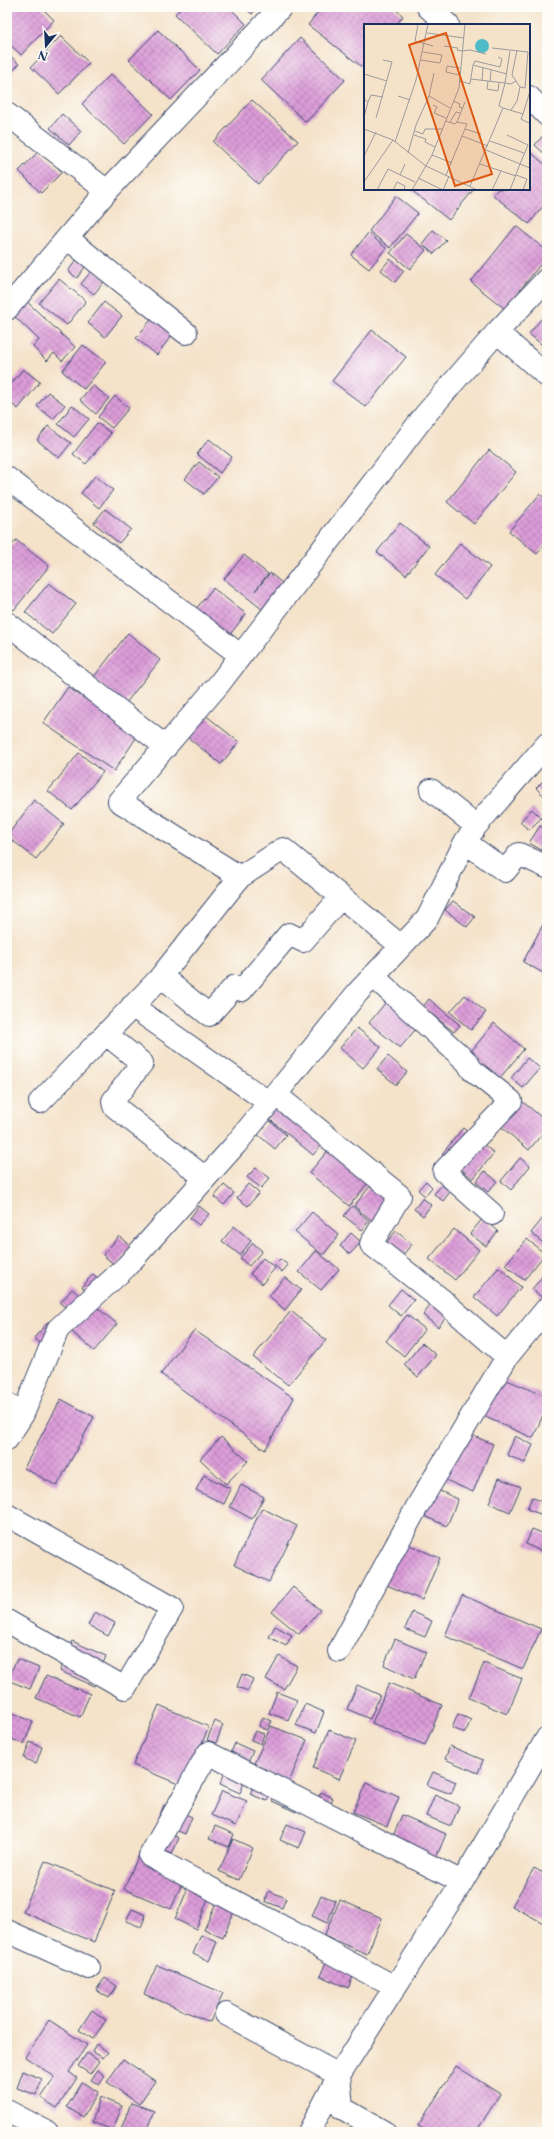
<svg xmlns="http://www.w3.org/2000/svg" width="554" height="2139" font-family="'Libre Caslon Text',serif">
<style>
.building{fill:url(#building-cross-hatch)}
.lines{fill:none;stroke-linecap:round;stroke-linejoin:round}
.minor-casing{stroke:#3c4a6e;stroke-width:24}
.minor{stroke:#fff;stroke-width:22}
.inset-road{fill:none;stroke:#9d9a9e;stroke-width:1}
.view{fill:#de5710;fill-opacity:0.15;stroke:#de5710;stroke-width:2}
.inset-edge{fill:none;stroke:#1b2f5e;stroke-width:2}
</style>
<defs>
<pattern id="building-cross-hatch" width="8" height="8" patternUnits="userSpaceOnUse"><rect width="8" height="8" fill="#dc9cd8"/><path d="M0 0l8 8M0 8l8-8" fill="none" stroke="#b280b2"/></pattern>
</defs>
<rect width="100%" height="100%" fill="#fdfcf7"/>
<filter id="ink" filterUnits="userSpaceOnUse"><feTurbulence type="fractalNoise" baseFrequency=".025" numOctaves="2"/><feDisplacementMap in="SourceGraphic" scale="8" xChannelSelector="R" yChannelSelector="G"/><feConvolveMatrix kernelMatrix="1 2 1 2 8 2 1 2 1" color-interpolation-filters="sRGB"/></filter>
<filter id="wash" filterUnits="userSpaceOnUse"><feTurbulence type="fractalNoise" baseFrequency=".012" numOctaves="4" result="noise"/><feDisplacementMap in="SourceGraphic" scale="16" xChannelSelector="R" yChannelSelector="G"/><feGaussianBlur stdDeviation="0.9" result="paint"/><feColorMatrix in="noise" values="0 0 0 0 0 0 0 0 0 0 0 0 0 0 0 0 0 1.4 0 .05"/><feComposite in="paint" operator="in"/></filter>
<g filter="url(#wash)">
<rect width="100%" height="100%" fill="#f4e2c9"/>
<g id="blocks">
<path class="building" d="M7,7H41L54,20L21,55L7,42Z
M182,7H229L246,24L217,54L175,14Z
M244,7H259L252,14Z
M322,7H393L403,16L396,25H365V63L362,67L308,25Z
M158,30L200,70L171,100L129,60Z
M61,36L89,63L59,94L31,67Z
M300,38L345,80L306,122L261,80Z
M7,53L19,64L7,77Z
M111,74L153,114L124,144L82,104Z
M252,100L298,141L258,184L213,142Z
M62,114L81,131L69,145L50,128Z
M547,131V156L535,145Z
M40,150L62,172L41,193L19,171Z
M529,151L547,166V201L529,224L493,195L498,189H529Z
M410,189H474L449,220Z
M396,196L418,213L390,248L369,231Z
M516,226L547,251V256L505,309L471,282Z
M433,230L446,240L434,254L422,244Z
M368,233L386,248L369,269L351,255Z
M406,234L426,250L410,269L390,253Z
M78,258L87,264L77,278L68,271Z
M390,259L404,271L395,282L381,270Z
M93,269L106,279L94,294L81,284Z
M59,279L86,301L67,325L39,303Z
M22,297L75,347L62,361L54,353L47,361L33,347L39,340L9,311Z
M104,302L122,316L105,337L88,323Z
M154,316L174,332L157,355L136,338Z
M542,318L547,322V349L529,334Z
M372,330L406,357L366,407L332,381Z
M83,345L106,362L84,389L62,371Z
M23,369L40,382L18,409L7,400V389Z
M92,385L109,398L96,414L80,400Z
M48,392L65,405L53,419L37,406Z
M115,396L129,408L112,428L98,417Z
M72,405L89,419L74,437L58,424Z
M97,423L111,433L86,464L73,454Z
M48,426L71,443L59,458L37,440Z
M209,439L232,457L220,473L197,454Z
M489,450L516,472L474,524L447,502Z
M199,462L218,477L204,494L185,479Z
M95,476L113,490L99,508L81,493Z
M540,494L547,500V542L537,554L509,531Z
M105,509L131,529L119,543L94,523Z
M400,523L429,546L406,575L377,552Z
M16,540L49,566L14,610L7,605V551Z
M460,543L490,567L465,599L435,575Z
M244,555L268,574L255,591L270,573L288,588L268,614L224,579Z
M49,583L76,604L52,634L25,612Z
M213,588L246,614L224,642L191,615Z
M128,633L160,660L125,704L93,678Z
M68,687L138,735L114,771L43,723Z
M204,714L239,742L221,764L186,736Z
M79,753L103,772L72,810L48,791Z
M542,782L547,788V794L544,796L536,788Z
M34,800L64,824L36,859L7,836Z
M532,809L541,818L529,830L520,822Z
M540,826L547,830V853L529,843Z
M453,901L475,917L467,927L445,910Z
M547,917V975L523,962Z
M394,992L425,1018L400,1048L369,1023Z
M465,995L486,1012L471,1030L450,1012Z
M429,999L460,1025L454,1032L423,1007Z
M494,1023L524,1049L499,1079L469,1054Z
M357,1028L381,1047L363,1068L340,1048Z
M388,1056L407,1072L396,1085L377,1069Z
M527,1058L540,1068L523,1088L511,1078Z
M510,1091L547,1122V1128L529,1150L489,1117Z
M279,1103L325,1141L313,1155L267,1117Z
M269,1120L286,1135L275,1149L257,1134Z
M463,1128L494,1153L473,1179L442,1154Z
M336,1141L376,1173L349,1206L309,1173Z
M520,1158L530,1166L511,1190L501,1181Z
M256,1168L270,1178L261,1188L247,1177Z
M485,1171L497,1181L488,1192L476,1182Z
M382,1172L410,1195L381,1228L354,1206Z
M426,1181L432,1187L425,1196L418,1190Z
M248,1184L259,1193L248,1206L237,1198Z
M224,1185L234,1193L224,1205L214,1197Z
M442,1185L450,1192L443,1201L434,1194Z
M423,1198L431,1205L423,1216L414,1209Z
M199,1206L209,1214L199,1225L190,1218Z
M352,1206L369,1221L362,1230L344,1216Z
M312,1212L339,1235L323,1255L295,1232Z
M547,1213V1246L531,1233Z
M483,1218L498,1231L486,1246L470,1234Z
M234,1226L251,1241L240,1255L222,1241Z
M454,1229L479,1250L455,1280L429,1259Z
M396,1231L412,1244L402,1256L386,1243Z
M351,1233L361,1242L350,1254L340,1246Z
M119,1236L131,1247L116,1266L103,1255Z
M527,1239L545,1254L524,1280L505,1265Z
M253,1243L262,1251L249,1266L240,1258Z
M316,1251L339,1269L321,1290L299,1272Z
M263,1258L275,1268L262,1284L250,1274Z
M280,1259L288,1265L282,1272L274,1265Z
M499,1267L521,1287L497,1316L474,1297Z
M547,1271V1302L532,1289Z
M93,1274L100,1280L89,1293L82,1287Z
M285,1277L301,1290L285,1310L269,1296Z
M72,1289L86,1301L74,1315L60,1303Z
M401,1289L414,1300L401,1316L388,1305Z
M437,1297L453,1309L438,1327L423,1315Z
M93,1304L117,1324L94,1351L71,1331Z
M291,1311L326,1340L288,1385L253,1357Z
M407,1315L425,1329L404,1356L386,1341Z
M49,1321L67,1336L52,1353L34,1338Z
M194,1330L294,1398L265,1450L161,1374Z
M422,1343L436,1355L418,1377L404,1365Z
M500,1377L547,1397V1406L533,1438L483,1416Z
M61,1399L94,1417L57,1486L24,1468Z
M452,1427L493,1444L473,1492L432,1474Z
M515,1436L533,1445L525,1463L507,1455Z
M221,1437L248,1461L226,1484L200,1459Z
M204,1475L231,1489L224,1504L196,1490Z
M499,1478L521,1487L510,1512L489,1503Z
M422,1483L458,1499L447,1526L410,1510Z
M241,1485L264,1497L252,1519L230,1507Z
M532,1497L544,1503L540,1514L527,1509Z
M262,1508L297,1526L269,1582L234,1565Z
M532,1529L547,1535V1543L543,1552L526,1544Z
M388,1536L440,1558L422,1600L370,1578Z
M293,1587L320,1610L299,1634L272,1612Z
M462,1595L541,1629L523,1669L445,1636Z
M95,1612L115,1623L108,1636L88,1625Z
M412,1612L432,1621L425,1637L405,1629Z
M275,1626L292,1635L286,1646L269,1637Z
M395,1639L426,1652L414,1679L384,1665Z
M72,1641L106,1656L94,1686L60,1671Z
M279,1656L297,1666L284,1689L266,1679Z
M17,1659L39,1668L30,1689L7,1680Z
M484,1663L522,1679L507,1714L469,1698Z
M242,1674L253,1679L248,1691L237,1687Z
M46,1676L90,1694L80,1717L36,1698Z
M389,1683L442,1705L425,1745L372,1723Z
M357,1685L380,1695L370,1719L347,1709Z
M277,1692L297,1700L288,1720L269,1713Z
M305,1704L324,1712L316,1733L296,1725Z
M159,1705L209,1727L183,1786L133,1765Z
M7,1710L33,1722L24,1744L7,1737Z
M458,1714L471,1720L465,1733L452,1728Z
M263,1717L272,1721L267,1730L259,1726Z
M215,1721L223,1725L216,1743L207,1740Z
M271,1726L307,1740L289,1782L253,1766Z
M329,1730L356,1741L339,1779L313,1768Z
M255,1731L264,1734L261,1744L251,1740Z
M30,1742L42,1747L36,1764L24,1758Z
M235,1743L253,1751L247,1765L229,1757Z
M450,1746L483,1760L478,1773L445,1759Z
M228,1765L248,1773L240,1793L220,1784Z
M433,1772L456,1782L451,1794L427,1785Z
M256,1780L273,1787L267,1801L250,1794Z
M366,1783L399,1797L387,1826L353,1812Z
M277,1790L301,1800L296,1812L272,1801Z
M222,1791L247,1801L236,1826L211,1815Z
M321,1792L333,1798L329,1807L317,1802Z
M435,1795L459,1806L451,1826L426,1816Z
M164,1805L192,1817L185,1834L157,1822Z
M402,1815L446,1834L436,1858L392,1839Z
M287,1824L306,1832L299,1848L280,1840Z
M215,1826L234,1834L229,1847L209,1839Z
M158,1829L179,1838L172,1854L151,1845Z
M233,1839L253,1848L239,1880L219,1871Z
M140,1852L187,1872L171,1909L124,1889Z
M45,1861L115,1891L94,1942L23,1912Z
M534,1868L547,1875V1925L512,1906Z
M190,1883L211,1892L196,1929L175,1919Z
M269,1891L286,1898L282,1908L265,1901Z
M321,1895L336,1901L327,1923L312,1916Z
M219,1896L237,1904L223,1938L204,1930Z
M340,1900L382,1918L367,1954L324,1936Z
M132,1909L146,1915L141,1927L126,1921Z
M201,1935L217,1942L209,1961L193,1954Z
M331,1951L359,1963L348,1988L320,1976Z
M157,1965L223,1993L210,2022L144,1994Z
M105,1978L117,1986L109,1998L96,1990Z
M92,2010L106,2020L93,2039L79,2030Z
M49,2020L87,2045L69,2072L77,2078L57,2108L41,2098L55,2077L25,2057Z
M96,2044L108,2052L103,2058L92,2051Z
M87,2053L99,2061L90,2074L78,2066Z
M123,2059L155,2081L139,2104L107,2082Z
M456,2066L500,2094L476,2132H428L418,2126Z
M98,2070L105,2076L99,2085L91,2080Z
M23,2071L42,2079L36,2095L17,2088Z
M82,2082L98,2092L83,2117L67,2107Z
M100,2097L122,2106L113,2130L92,2122Z
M131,2103L154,2111L146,2132H120Z"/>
</g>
</g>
<g filter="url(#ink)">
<use href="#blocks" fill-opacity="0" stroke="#3c4a6e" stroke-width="1"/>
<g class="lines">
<defs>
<path id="minor" d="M428,7L448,25
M529,97L547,115
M7,114L107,191
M67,238L186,333
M7,309L107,191L281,7
M497,332L547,376
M7,478L240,655
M7,623L166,747
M431,790L476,826
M465,842L505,871L519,854L547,867
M240,877L283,849L401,946
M161,976L209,1015L234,987L242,990L289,934L303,941L341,897
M373,976L467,1062L472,1070L511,1101L444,1171L492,1214
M132,1006L268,1102
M106,1034L142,1063L113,1101L114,1106L205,1178
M275,1094L400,1196L371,1244L442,1300L507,1357
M40,1102L158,980L240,877L119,801L219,684L425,415L497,332L547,279
M7,1404L23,1414
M7,1439L23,1414L58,1329L126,1267L236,1144L358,992L427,919L465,842L476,826L547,744
M7,1515L172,1608L125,1688L7,1621
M339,1651L418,1505L507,1357L547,1308
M7,1931L89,1968
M395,1987L150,1856L208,1753L462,1882
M226,2014L339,2075L342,2108L384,2132
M7,2111L47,2132
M309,2132L339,2075L462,1882L547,1738"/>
</defs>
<use href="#minor" class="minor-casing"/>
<use href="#minor" class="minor"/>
</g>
</g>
<g transform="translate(364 24)">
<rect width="166" height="166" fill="#f4e2c9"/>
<path d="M111 22a7 7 0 1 1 14 0a7 7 0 1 1-14 0Z" fill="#4ebcc6"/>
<path class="inset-road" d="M54,0L51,17L69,22M63,9L100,14M80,22L94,24L93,26L98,27M128,24L164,28L161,64L156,63M98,27L106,26L122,30M146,27L141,59L147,60L152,57L148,51L153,26M57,36L76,39L78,31L59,28M109,41L111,37L136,43L138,35L134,33M0,50L23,57M95,51L82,48L83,42L96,44M96,57L106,60L109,41L143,50M118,57L119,44M124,57L123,65L134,67L135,59M126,58L127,46M34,72L46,76M65,72L86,84M0,75L4,78L0,93M89,77L96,80L95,83L98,84M4,78L7,71L19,73M69,81L73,83L70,89L82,94M139,84L159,90L166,67M147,86L153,77L156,63L152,57M159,90L157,95L165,99M12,94L28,38L19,36M81,97L91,100L93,98M86,98L92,88L96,89M0,105L29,116L62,142L113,166M101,105L117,110M51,107L59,110L61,105H79M50,111L62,115L61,118L71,123M143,111L164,121L156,140L166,144M98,112L124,122M126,117L160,129M31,118L52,56L64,0M122,126L156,140L146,166M44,129L52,101L65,72L70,49M68,131L88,139M0,132L12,108M116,140L152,152M36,151L41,140M82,151L103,100L93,98L101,78M152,151L163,155L159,166M54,154L79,166M0,158L29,116M106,162L139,84L135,82L141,59L107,55M13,166L24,145L51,158M29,166L33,158L41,162L40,166M48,166L68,131L95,64L101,0M79,166L85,152M128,166L137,147"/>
<path class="view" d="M82,9L128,150L91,162L45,21Z"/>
<rect width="166" height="166" class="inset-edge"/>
</g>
<rect width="554" height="2139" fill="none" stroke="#fdfcf7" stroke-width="24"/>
<g transform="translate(46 46) rotate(198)" stroke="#fdfcf7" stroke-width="3" paint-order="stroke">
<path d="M0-3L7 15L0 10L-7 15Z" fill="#1b2f5e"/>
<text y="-6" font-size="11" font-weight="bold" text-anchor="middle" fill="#1b2f5e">N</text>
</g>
</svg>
